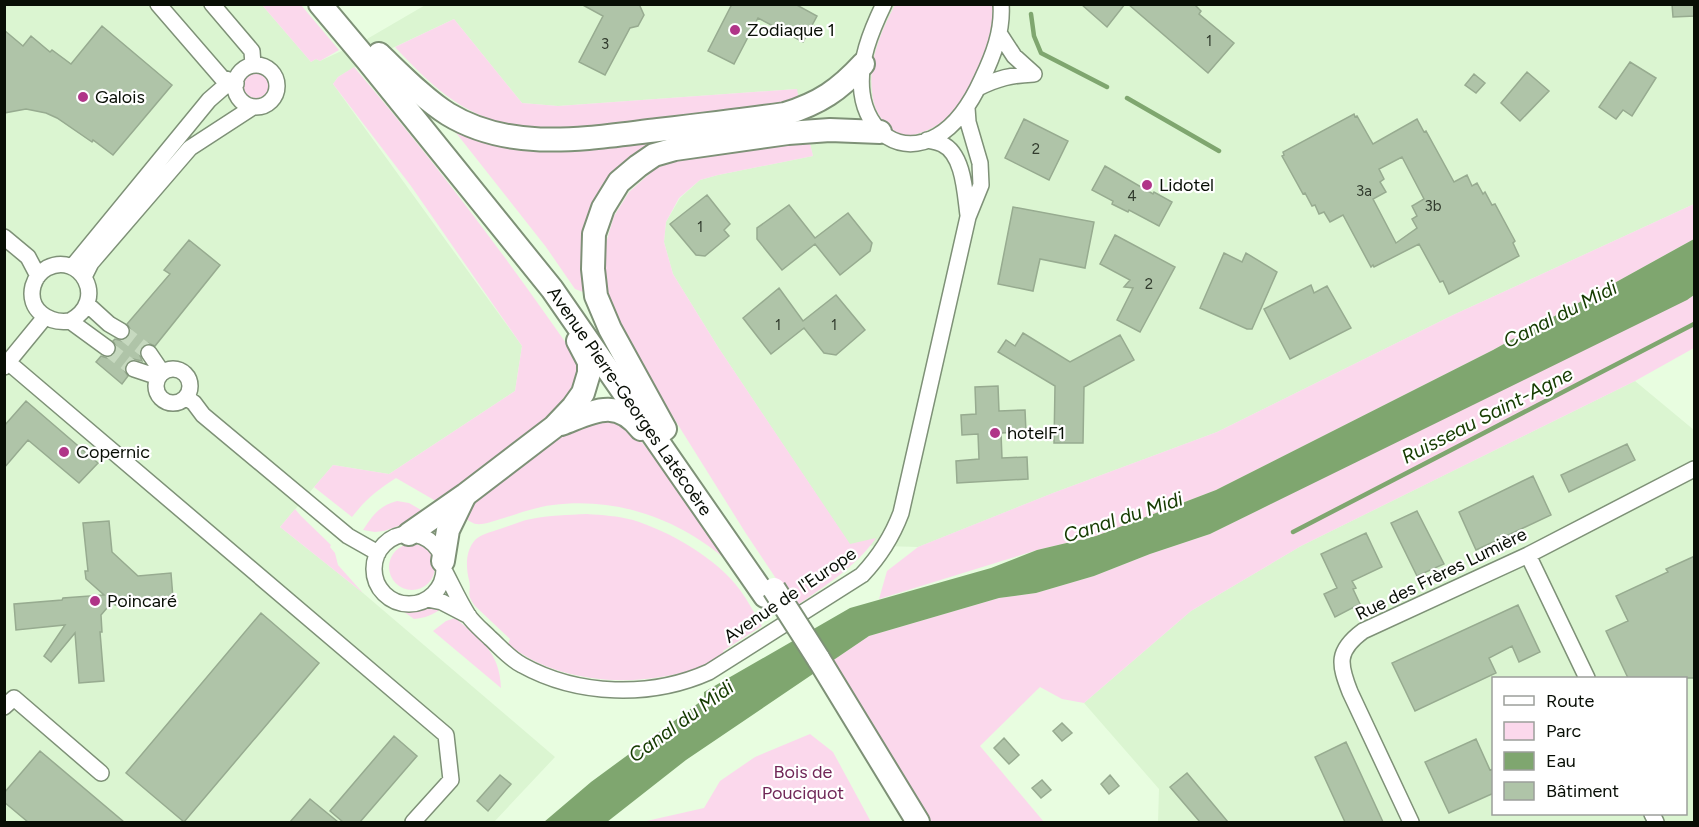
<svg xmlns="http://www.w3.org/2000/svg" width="1699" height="827" font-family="Figtree,sans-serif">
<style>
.built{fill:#dbf5d1;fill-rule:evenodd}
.green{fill:#fbd8ec}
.water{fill:#7fa66f}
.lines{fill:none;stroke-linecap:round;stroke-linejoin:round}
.stream{stroke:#7fa66f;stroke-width:4.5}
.building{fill:#afc4a8;stroke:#97ab90;stroke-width:1.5;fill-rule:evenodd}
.street-tunnel{stroke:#c6d9bf;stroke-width:15;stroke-dasharray:15 8;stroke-linecap:butt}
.street-casing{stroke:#7e9177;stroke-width:18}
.primary-casing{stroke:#7e9177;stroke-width:26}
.street{stroke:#fff;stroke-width:15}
.primary{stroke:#fff;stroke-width:22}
.primary-bridge-casing{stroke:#7e9177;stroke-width:26;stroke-linecap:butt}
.primary-bridge{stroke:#fff;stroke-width:22}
.poi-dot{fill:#b03588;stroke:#fff;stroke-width:2}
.labels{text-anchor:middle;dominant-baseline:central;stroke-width:4.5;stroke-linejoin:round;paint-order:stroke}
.number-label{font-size:15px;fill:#323c2e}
.poi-label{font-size:18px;fill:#080e05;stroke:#fff;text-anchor:start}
.street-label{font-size:18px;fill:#080e05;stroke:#fff}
.park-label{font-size:18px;fill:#702657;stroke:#fff}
.water-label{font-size:20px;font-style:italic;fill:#153b00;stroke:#fff}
</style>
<rect width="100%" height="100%" fill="#e8fde0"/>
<path class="built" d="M427,4L1694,5V204L1453,315L1217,432L1053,493L918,547L850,545L718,347L673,274L664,242L666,222L680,198L700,180L718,175L813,156L796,89L558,106L522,103L454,19L367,60L338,77L333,84L522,346L515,391L389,474L333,465L280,527L363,593L555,757L494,822H5V5H262L311,62L316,59L320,61L367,39Z
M1635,381L1694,430V822H1158L1159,789L1084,703L1191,611L1301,546ZM1494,678H1686V814H1494Z"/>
<path class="green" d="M262,5H301L339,50L320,61L316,59L311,62Z
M895,5H993C993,31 985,56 973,79C961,103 947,125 920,133C909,137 899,136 890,128C879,118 873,107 872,92C868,61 881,31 895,5Z
M454,19L522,103L558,106L797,89L799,100L781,106L557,130C546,129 535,130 525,128C466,119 433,88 395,47Z
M354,67C435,162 509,260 579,362L581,376L569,401L441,504L396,478C376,491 367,498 352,517L314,487L333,465L389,474L515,391L522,346L411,186L333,84L338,77Z
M243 85a13 13 0 1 1 26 0a13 13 0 1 1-26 0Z
M453,129L682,133L626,168L586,289L583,292L575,289L546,247Z
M809,139L813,156L718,175L700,180L679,198L666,222L664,242L673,274L718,347L850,544L876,538C855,568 824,586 795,607L745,532L645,372L613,313L604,278L605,246L614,216L629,192L656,168L696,155Z
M1694,204V239L1493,350L1216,490L1096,536L1037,550L879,599L887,571L918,547L1053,493L1217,432L1453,315Z
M1694,295V348L1635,381L1301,546L1191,611L1084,703L1062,699L1040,687L980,746L1044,822H931L832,661L869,636L999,598L1036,593L1094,576L1150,554L1210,534Z
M588,420H619L632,430L660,465L727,557L725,559C677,518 616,497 553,505C536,507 520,513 504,518C496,520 485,525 476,524C471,523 465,518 460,515L471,501L572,429Z
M397,501L409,503L428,514L411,524L401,525L384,531L375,532L363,530C373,515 379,506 397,501Z
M295,509L301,516L331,545L330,547L335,553L338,565L363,593L280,527Z
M587,514C602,515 618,516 633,520C669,531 718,559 740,590C748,601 755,614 762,626L723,651L725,654C717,659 709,664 700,667C640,689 558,685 508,644L510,639L475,606C465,593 472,593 469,580C466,567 465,552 475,540C481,534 491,532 500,529C510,526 520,521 531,519C549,515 568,515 587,514Z
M389 567a23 23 0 1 1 46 0a23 23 0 1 1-46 0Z
M428,606L442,608C433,615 425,618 414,619L400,609H419Z
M455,618C480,639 500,652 501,688L433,631L446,621Z
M810,734L833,752L871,822H642L704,808L720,781L755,757Z"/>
<path class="water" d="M1694,239V295L1687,300L1210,534L1150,554L1094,576L1036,593L999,598L869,636L686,760L607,822H544L591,782L704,699V692L850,608L991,568L1037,550L1096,536L1216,490L1493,350Z"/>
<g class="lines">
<path class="stream" d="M1031,14L1034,36L1041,53L1107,87
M1127,98L1219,151
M1293,532L1694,324"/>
</g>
<path class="building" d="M581,4H639L644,15L638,26L630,28L605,75L579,62L603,16Z
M732,4H795L817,16L803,42L758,18L734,64L708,51Z
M1081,4H1125L1107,27Z
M1128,4H1194L1201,11L1199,14L1234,43L1208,73Z
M1672,4H1695V16L1673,17Z
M102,26L172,85L113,155L93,140L92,142L57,118L46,113L26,109L4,113V30L23,46L31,36L50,52L52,50L71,64Z
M1630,62L1656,78L1632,116L1623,110L1616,119L1599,107Z
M1527,72L1549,91L1520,121L1501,103Z
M1474,74L1485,83L1476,93L1465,85Z
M1354,114L1355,117L1357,116L1373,144L1417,119L1424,132L1426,131L1454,182L1467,175L1472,186L1477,183L1483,194L1485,192L1492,205L1495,204L1515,241L1513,243L1519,256L1449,294L1443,281L1440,282L1419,244L1374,267L1373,265L1371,267L1343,215L1330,222L1324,212L1319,214L1315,205L1312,206L1305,193L1303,194L1282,156L1284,155L1283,152ZM1402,157L1424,199L1412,206L1417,216L1412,219L1417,228L1396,243L1373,199L1386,192L1380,182L1384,179L1379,169Z
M1024,119L1068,141L1049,180L1005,158Z
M1105,166L1153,194L1154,192L1172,202L1159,226L1129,210L1128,212L1112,204L1113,201L1092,190Z
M707,195L730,224L724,230L729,236L705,256L696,255L670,224Z
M789,205L815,238L848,213L872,243L870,251L840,275L815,244L782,270L757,239V228Z
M1013,207L1094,222L1085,268L1040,259L1033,291L998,284Z
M1115,235L1175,267L1140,332L1117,320L1133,288L1124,287L1130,280L1100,264Z
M189,240L220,265L155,346L148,343L141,348L139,353L142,361L133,359L127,362L124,370L128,376L122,384L96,362L101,356L107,358L114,354L117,348L113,341L115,339L122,341L129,336L131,330L127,324L170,274L164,270Z
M1224,253L1242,262L1246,253L1277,272L1252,329H1247L1200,308Z
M1311,285L1314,293L1327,286L1351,328L1290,359L1264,309Z
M779,288L803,321L836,295L865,330L836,355L824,353L804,328L771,354L743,318Z
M1023,333L1070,362L1120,335L1134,360L1084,387L1083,443H1054L1055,386L998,352L1006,340L1015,346Z
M998,386L999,411L1025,410L1026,432L1001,433L1002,458L1027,457L1028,479L957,483L956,461L979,459L978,434L962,435L961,415L976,414L975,387Z
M26,401L98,463L79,483L28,440L4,468V426Z
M1627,444L1635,460L1569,492L1561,475Z
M1533,476L1551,515L1476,550L1459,512Z
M1417,511L1444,564L1417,576L1391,523Z
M109,521L112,552L138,576L171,573L173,598L125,602V605H115L112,602L101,615L102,632H100L104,681L79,683L75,633L51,662L44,656L65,625L16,630L14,604L62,600L63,598L104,595L86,579L85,571H88L83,523Z
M1366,533L1382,567L1352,581L1356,588L1353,589L1360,604L1335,617L1324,594L1337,588L1321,554Z
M1695,556V678H1628L1606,631L1628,621L1616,596L1668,572L1666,569Z
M1518,605L1540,652L1519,662L1512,646L1489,658L1496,673L1415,711L1392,663Z
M261,613L319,663L184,822L126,773Z
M1062,723L1072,733L1062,741L1053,731Z
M394,736L417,756L360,822H343L330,811Z
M1004,738L1019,755L1009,764L994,748Z
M1476,739L1490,770L1494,769V793L1449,813L1425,762Z
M1346,742L1383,822H1345L1315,757Z
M40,751L124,822H28L4,802V793Z
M1187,773L1228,822H1200L1170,787Z
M500,775L511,784L488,811L477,801Z
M1110,775L1119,786L1109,794L1101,784Z
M1042,780L1051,790L1041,798L1032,788Z
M310,799L338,822H290Z"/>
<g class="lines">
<path class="street-tunnel" d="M121,331L149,353
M107,348L134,369"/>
<defs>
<path id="street" d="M158,4L222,78L236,82
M212,4L252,51L253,65
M884,4C871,31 858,62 862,93C867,132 900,157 937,136C958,124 972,101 982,79C993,56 1003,31 1001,4
M999,33L1014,56L1034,74
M235 86a21 21 0 1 1 42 0a21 21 0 1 1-42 0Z
M978,88C998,78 1011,75 1034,74
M927,140C932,141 938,142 942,144C964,154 965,194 968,215
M4,237L28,257L38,276
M72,267L209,100L225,86L236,84
M84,277L91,263L190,148L253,107
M87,304L109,324L121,331
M70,321C109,300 80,251 47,268C40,272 35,279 33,286C27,310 49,324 70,321L107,348
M149,353L162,372
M9,363L446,735L451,780L413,822
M4,367L45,317
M156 386a17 17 0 1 1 34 0a17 17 0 1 1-34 0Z
M134,369L158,377
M186,397L194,403L203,415L348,536L378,553
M374 569a35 35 0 1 1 70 0a35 35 0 1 1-70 0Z
M1528,555L1587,678
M444,570C452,585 459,601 468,615C473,623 483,631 490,638C500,647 510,659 522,665C578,696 651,698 709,672L862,575C879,557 892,537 901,513L968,217L981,185L980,163L968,122L967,108
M427,599L442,602L469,616
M4,707L14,698L101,773
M1652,814L1656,822
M1411,822L1350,692C1339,664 1336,651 1363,631L1528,555L1694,469"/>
<g id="primary">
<path id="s1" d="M320,4L367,60L552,289L765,596"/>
<path d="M379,54C399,73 425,100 448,114C512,153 589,138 658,130C701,125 743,120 785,114C820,103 839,90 863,64"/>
<path d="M561,424C593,412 616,397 641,429"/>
<path d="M665,429L610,329L596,296L593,269L594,234L603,208L619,182L638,166L654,155L675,149L788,133L830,130L880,132"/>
<path d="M409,534L465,495L554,427L573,407L583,393L589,373V362L578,341"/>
<path d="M443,561L448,530L464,497"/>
<path d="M818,658L918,822"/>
</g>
</defs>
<use href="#street" class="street-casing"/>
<use href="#primary" class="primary-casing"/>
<use href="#street" class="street"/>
<use href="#primary" class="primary"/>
<defs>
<path id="primary-bridge" d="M774,589L818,658"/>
</defs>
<use href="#primary-bridge" class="primary-bridge-casing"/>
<use href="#primary-bridge" class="primary-bridge"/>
</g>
<g class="poi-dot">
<circle cx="735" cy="30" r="6"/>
<circle cx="83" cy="97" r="6"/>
<circle cx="1147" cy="185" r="6"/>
<circle cx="995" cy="433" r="6"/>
<circle cx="64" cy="452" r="6"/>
<circle cx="95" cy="601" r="6"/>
</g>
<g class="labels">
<g class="number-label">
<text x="1209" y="41">1</text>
<text x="605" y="44">3</text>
<text x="1036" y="149">2</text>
<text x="1364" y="191">3a</text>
<text x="1132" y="196">4</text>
<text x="1433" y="206">3b</text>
<text x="700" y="227">1</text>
<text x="1149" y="284">2</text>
<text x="778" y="325">1</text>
<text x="834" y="325">1</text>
</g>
<g class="poi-label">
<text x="747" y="30">Zodiaque 1</text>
<text x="95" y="97">Galois</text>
<text x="1159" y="185">Lidotel</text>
<text x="1007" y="433">hotelF1</text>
<text x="76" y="452">Copernic</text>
<text x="107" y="601">Poincaré</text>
</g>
<g class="street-label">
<text stroke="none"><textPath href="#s1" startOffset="504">Avenue Pierre-Georges Latécoère</textPath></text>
<text transform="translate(1441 574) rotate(-26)">Rue des Frères Lumière</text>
<text transform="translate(790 595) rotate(-34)">Avenue de l'Europe</text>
</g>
<g class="park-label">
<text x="803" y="772">Bois de<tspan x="803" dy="21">Pouciquot</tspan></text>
</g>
<g class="water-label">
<text transform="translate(1560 314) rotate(-27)">Canal du Midi</text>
<text transform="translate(1487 415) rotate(-27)">Ruisseau Saint-Agne</text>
<text transform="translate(1123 517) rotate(-18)">Canal du Midi</text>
<text transform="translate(681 721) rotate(-36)">Canal du Midi</text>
</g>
</g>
<rect width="1699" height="827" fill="none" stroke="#080e05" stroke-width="12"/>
<rect x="1492" y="677" width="195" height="138" fill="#ffffff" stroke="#9c9f9b" stroke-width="1.5"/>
<rect x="1504" y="696" width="30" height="9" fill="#ffffff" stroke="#9c9f9b" stroke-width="1.5"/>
<text x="1546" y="707" font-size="18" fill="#080e05">Route</text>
<rect x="1504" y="722" width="30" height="18" fill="#fbd8ec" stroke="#9c9f9b" stroke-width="1.5"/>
<text x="1546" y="737" font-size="18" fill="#080e05">Parc</text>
<rect x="1504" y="752" width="30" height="18" fill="#7fa66f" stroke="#9c9f9b" stroke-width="1.5"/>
<text x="1546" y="767" font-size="18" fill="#080e05">Eau</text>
<rect x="1504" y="782" width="30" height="18" fill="#afc4a8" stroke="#9c9f9b" stroke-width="1.5"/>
<text x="1546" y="797" font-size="18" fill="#080e05">Bâtiment</text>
</svg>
